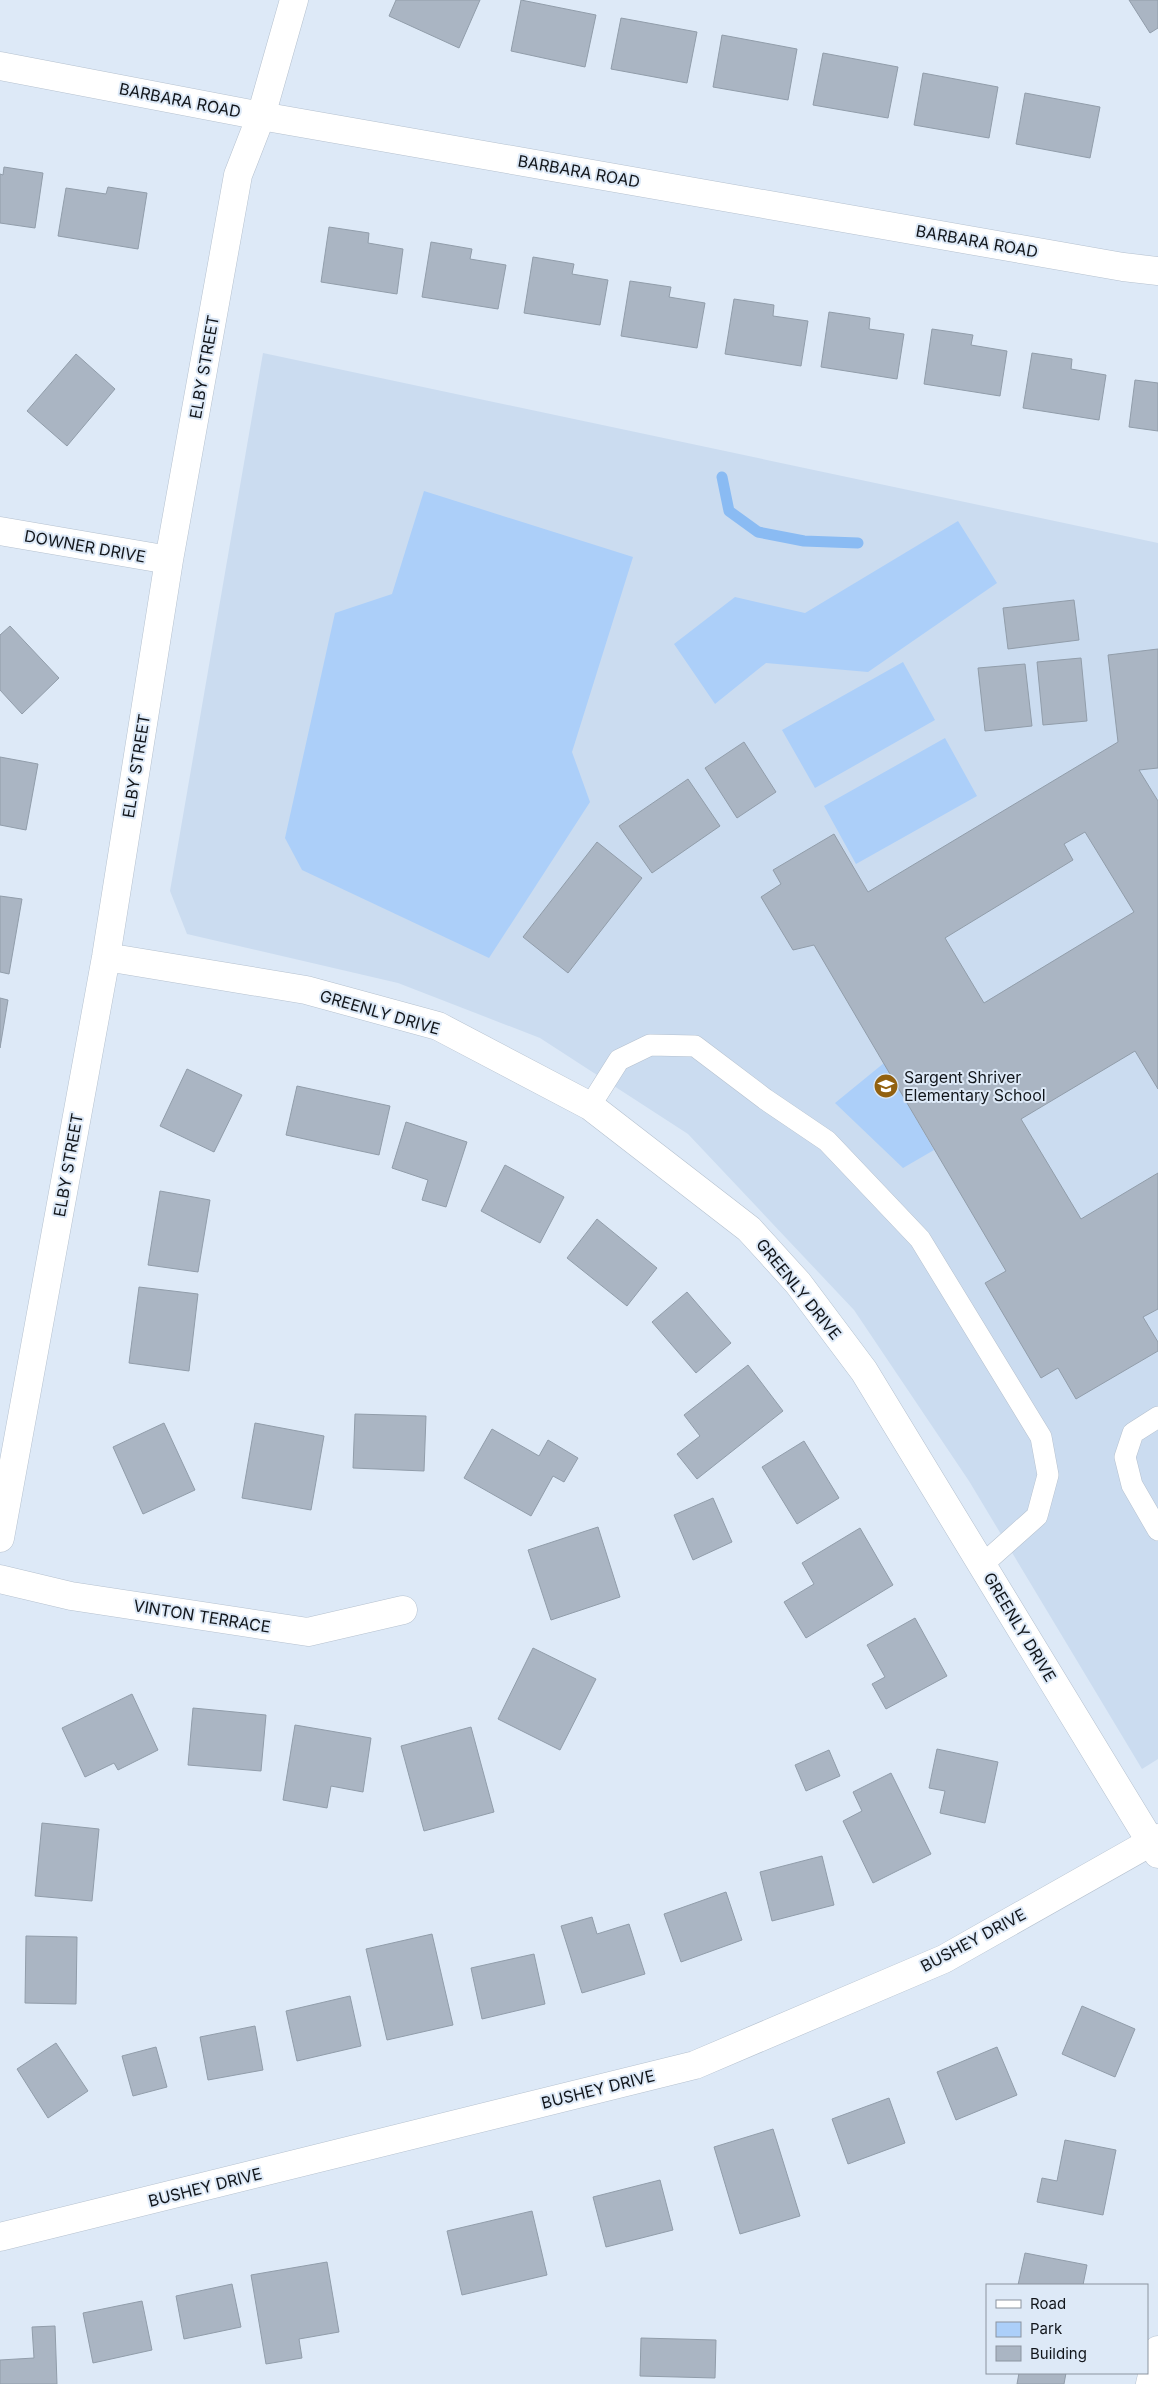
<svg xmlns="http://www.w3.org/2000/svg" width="1158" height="2384" font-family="Inter,sans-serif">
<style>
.built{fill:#cbdcf0}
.green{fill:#accff9}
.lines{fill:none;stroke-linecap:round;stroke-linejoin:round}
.stream{stroke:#8abbf3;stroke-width:11}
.building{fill:#aab5c3;stroke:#919daa;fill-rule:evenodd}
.lane-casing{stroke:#b5c1cf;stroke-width:22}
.street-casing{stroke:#b5c1cf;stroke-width:29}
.secondary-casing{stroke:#b5c1cf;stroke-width:29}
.lane{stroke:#fff;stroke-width:21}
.street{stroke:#fff;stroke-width:28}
.secondary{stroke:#fff;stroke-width:28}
.labels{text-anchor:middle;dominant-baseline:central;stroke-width:4;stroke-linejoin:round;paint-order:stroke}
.street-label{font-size:16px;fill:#11151a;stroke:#dde9f7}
.poi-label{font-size:16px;fill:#11151a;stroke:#dde9f7;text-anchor:start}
</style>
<rect width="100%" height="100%" fill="#dde9f7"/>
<path class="built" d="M263,353L1158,543V1759L1142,1769L969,1481L854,1310L688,1134L540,1038L398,983L187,934L170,891Z"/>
<path class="green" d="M424,491L633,557L572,752L590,802L489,958L302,870L285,838L335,613L392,594Z
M958,521L997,583L868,672L766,663L715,704L674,644L735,597L805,613Z
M903,662L935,720L815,788L782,730Z
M945,738L977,796L856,864L824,806Z
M884,1063L934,1150L903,1168L835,1103Z"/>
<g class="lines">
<path class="stream" d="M722,477L729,511L758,532L804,541L858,543"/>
</g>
<path class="building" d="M396,0H480L459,48L389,16Z
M521,0L596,15L585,67L511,51Z
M1129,0H1158V28L1150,33Z
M621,18L697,32L687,83L611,69Z
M722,35L797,49L788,100L713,87Z
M823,53L898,67L888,118L813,105Z
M923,73L998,87L989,138L914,125Z
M1025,93L1100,107L1090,158L1016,144Z
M4,167L43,173L35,228L0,223V174L3,175Z
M108,187L147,193L138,249L58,236L66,188L106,194Z
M329,227L369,233L368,243L403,249L397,294L321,282Z
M431,242L472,249L470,259L506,265L498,309L422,297Z
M533,257L574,264L572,274L608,280L600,325L524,313Z
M630,281L671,287L669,297L705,303L697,348L621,336Z
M734,299L774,305L773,316L808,321L801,366L725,354Z
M829,312L870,318L869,329L904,334L897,379L821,367Z
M932,329L973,335L971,345L1007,351L1000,396L924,384Z
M1032,353L1072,359L1071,369L1106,375L1099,420L1023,408Z
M76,354L115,389L67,446L27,411Z
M1135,380L1158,383V431L1129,427Z
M1074,600L1079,640L1008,649L1003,608Z
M10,626L59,678L22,714L0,690V635Z
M1158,649V768L1139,770L1158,801V1089L1135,1051L1021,1119L1081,1219L1158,1173V1309L1143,1317L1158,1342V1351L1076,1399L1058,1368L1041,1378L985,1283L1006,1271L814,945L793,950L761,897L781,884L773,870L834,834L868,892L1118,742L1108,655ZM1085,832L1134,912L984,1003L945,938L1073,860L1064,844Z
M1081,658L1087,721L1043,725L1037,662Z
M1025,664L1032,726L985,731L978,668Z
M744,742L776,792L737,818L705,768Z
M0,757L38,764L26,830L0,825Z
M688,779L720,826L652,873L619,826Z
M597,842L642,878L568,973L523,937Z
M0,896L22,899L9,974L0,972Z
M0,998L8,1000L0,1048Z
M187,1069L242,1095L214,1152L160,1126Z
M297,1086L390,1106L379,1155L286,1135Z
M406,1122L467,1142L446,1207L422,1200L428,1180L392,1168Z
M505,1165L564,1197L540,1243L481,1211Z
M160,1191L210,1200L198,1272L148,1265Z
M597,1219L657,1268L627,1306L567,1258Z
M139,1287L198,1294L189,1371L129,1363Z
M687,1292L731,1343L696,1373L652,1322Z
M748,1365L783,1411L697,1479L677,1454L700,1436L684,1415Z
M355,1414L426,1416L424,1471L353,1468Z
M164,1423L195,1490L143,1514L113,1447Z
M255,1423L324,1436L311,1510L242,1498Z
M492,1429L539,1456L548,1440L578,1458L564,1482L553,1476L531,1516L464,1478Z
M804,1441L839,1498L797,1524L762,1467Z
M713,1498L732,1542L693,1560L674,1515Z
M598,1527L620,1597L551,1620L528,1550Z
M860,1528L893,1585L806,1638L784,1602L814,1584L802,1563Z
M915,1618L947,1676L886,1709L872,1684L885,1677L867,1645Z
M533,1648L596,1679L560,1750L498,1719Z
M132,1694L158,1750L118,1770L114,1763L85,1777L62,1728Z
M193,1708L266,1715L261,1771L188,1765Z
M295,1725L371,1738L363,1792L331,1786L327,1808L283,1800Z
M471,1727L494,1812L424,1831L401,1746Z
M937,1749L998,1762L985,1823L940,1813L945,1791L929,1788Z
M829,1750L840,1776L806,1791L795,1765Z
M891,1773L931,1854L873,1883L843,1821L862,1811L853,1792Z
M42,1823L99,1829L92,1901L35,1896Z
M822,1856L834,1905L772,1921L760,1872Z
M726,1892L742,1940L681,1962L664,1914Z
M592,1917L597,1934L629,1924L645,1974L582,1993L561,1926Z
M432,1934L453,2025L387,2040L366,1949Z
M26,1936L77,1937L76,2004L25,2003Z
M534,1954L545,2004L482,2019L471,1968Z
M350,1996L361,2046L297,2061L286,2011Z
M1082,2006L1135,2029L1115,2077L1062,2054Z
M255,2026L263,2070L208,2080L200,2037Z
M56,2043L88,2091L48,2118L17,2069Z
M156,2047L167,2087L133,2096L122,2056Z
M997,2047L1017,2095L956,2120L937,2072Z
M889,2098L905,2143L848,2164L832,2119Z
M773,2129L800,2216L740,2234L714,2147Z
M1065,2140L1116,2150L1103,2215L1037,2202L1042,2178L1057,2181Z
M660,2180L673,2230L606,2247L593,2197Z
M532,2211L547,2275L462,2295L447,2231Z
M1025,2253L1087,2265L1083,2285H1018Z
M327,2262L339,2332L299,2339L302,2358L266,2364L251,2275Z
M232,2284L241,2327L184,2339L176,2296Z
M142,2301L152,2350L93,2363L83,2313Z
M55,2326L57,2384H0V2360L34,2358L32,2327Z
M641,2338L716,2340L715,2378L640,2376Z
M1019,2373H1066L1064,2384H1017Z"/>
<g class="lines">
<defs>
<path id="lane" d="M590,1106L619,1060L650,1045L695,1046L765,1099L827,1141L920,1239L1041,1437L1048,1475L1037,1516L982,1565
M1158,1417L1133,1433L1125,1457L1132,1485L1158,1530"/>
<path id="street" d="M0,531L169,560
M106,957L306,990L438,1026L590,1106L749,1229L798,1283L864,1371L1158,1854
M0,1538L106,957L169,560L238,175L261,116L294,0
M0,1579L71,1596L308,1632L403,1610
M1150,2384L1158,2350"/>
<path id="secondary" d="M0,66L261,116L1123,267L1158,271
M0,2237L695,2065L944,1959L1158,1838"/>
</defs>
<use href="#lane" class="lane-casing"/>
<use href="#street" class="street-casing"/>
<use href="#secondary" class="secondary-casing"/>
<use href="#lane" class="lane"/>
<use href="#street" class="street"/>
<use href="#secondary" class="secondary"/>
</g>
<defs>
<symbol id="school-disc" viewBox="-11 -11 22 22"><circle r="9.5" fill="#926110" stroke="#dde9f7"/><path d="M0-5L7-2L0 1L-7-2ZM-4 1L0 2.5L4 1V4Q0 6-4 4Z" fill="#fff"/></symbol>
</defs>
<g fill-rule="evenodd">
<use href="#school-disc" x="872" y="1072" width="28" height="28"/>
</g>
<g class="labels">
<g class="street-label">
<text transform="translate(180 100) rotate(11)">BARBARA ROAD</text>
<text transform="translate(579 171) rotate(10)">BARBARA ROAD</text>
<text transform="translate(977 241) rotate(10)">BARBARA ROAD</text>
<text transform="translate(204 367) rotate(-80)">ELBY STREET</text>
<text transform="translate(85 546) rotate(10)">DOWNER DRIVE</text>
<text transform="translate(136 766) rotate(-81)">ELBY STREET</text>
<text transform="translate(380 1012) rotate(16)">GREENLY DRIVE</text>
<text transform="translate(68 1165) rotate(-80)">ELBY STREET</text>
<text transform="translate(799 1289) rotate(51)">GREENLY DRIVE</text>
<text transform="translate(202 1616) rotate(9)">VINTON TERRACE</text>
<text transform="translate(1020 1627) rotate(59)">GREENLY DRIVE</text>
<text transform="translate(973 1940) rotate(-28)">BUSHEY DRIVE</text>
<text transform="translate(598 2089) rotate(-14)">BUSHEY DRIVE</text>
<text transform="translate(205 2187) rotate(-14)">BUSHEY DRIVE</text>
</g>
<g class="poi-label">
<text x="904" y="1077">Sargent Shriver<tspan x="904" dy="18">Elementary School</tspan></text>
</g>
</g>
<rect x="986" y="2284" width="162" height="90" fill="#dde9f7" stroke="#8b949f"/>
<rect x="996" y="2300" width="25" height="8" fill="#ffffff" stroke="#8b949f"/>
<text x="1030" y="2309" font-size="15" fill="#11151a">Road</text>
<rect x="996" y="2322" width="25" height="15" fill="#accff9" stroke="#8b949f"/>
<text x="1030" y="2334" font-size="15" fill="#11151a">Park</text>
<rect x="996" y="2346" width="25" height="15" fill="#aab5c3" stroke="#8b949f"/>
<text x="1030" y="2359" font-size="15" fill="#11151a">Building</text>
</svg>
